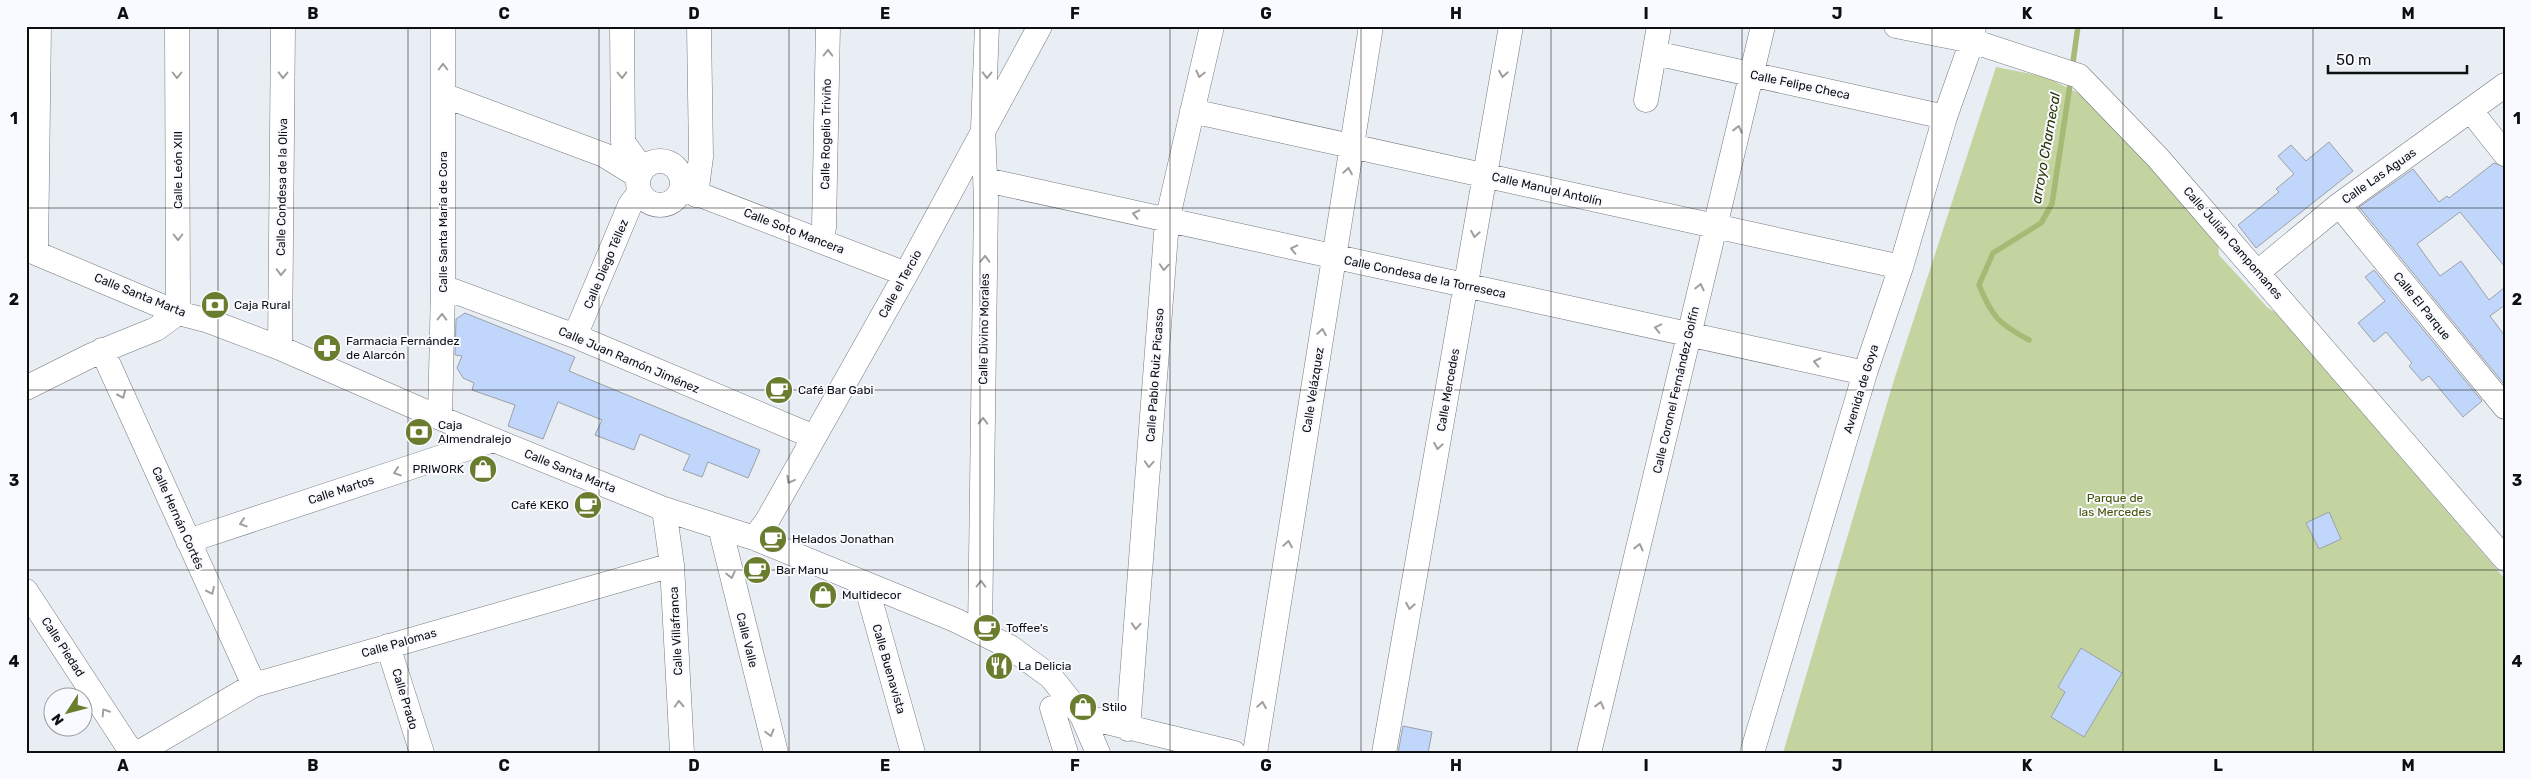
<svg xmlns="http://www.w3.org/2000/svg" width="2531" height="779" font-family="Rubik,sans-serif">
<style>
.green{fill:#c4d4a1}
.lines{fill:none;stroke-linecap:round;stroke-linejoin:round}
.stream{stroke:#a6ba75;stroke-width:5.5}
.building{fill:#c1d6fb;stroke:#9ca0a6}
.minor-casing{stroke:#75797f;stroke-width:25}
.minor{stroke:#fff;stroke-width:24}
.oneway{stroke:#9f9fa0}
.grid{fill:none;stroke:#0e0f11;stroke-width:1;stroke-opacity:0.55}
.labels{text-anchor:middle;dominant-baseline:central;stroke-width:4;stroke-linejoin:round;paint-order:stroke}
.street-label{font-size:12px;fill:#0e0f11;stroke:#f8faff}
.poi-label{font-size:12px;fill:#0e0f11;stroke:#f8faff;text-anchor:start}
.park-label{font-size:12px;fill:#445402;stroke:#f8faff}
.water-label{font-size:14px;font-style:italic;fill:#293400;stroke:#f8faff}
.neatline{fill:none;stroke:#0e0f11;stroke-width:2}
.grid-label{font-size:16px;text-anchor:middle;font-weight:bold;fill:#0e0f11}
</style>
<rect width="100%" height="100%" fill="#e9edf4"/>
<path class="green" d="M1996,67L2046,77L2090,99L2218,242L2219,255L2267,307L2279,315L2505,579V753H1783L1894,380Z"/>
<g class="lines">
<path class="stream" d="M2072,69L2078,26
M2029,340C1999,324 1992,317 1979,285L1993,253L2041,223L2052,204L2071,78"/>
</g>
<path class="building" d="M2329,142L2353,171L2256,248L2238,225L2279,192L2276,189L2294,174L2278,156L2291,145L2306,161Z
M2494,163L2505,167V267L2460,212L2417,244L2440,276L2461,261L2489,300L2505,287V305L2490,316L2505,336L2504,384L2359,207L2413,169L2439,202L2447,196L2449,198Z
M2374,270L2482,401L2463,417L2429,376L2422,381L2409,366L2412,363L2386,332L2374,342L2358,323L2385,301L2365,277Z
M465,313L575,357L569,371L760,450L748,478L708,462L702,477L683,470L690,455L640,434L634,450L595,435L602,420L558,402L543,439L508,426L515,405L472,390L474,383L463,378L457,368L462,356L455,355L456,319Z
M2329,512L2341,539L2319,549L2306,523Z
M2081,648L2122,673L2084,737L2051,717L2065,692L2058,687Z
M1403,726L1432,732L1428,753H1398Z"/>
<g class="lines">
<defs>
<path id="minor" d="M622,26L623,142L642,169
M1896,26L1972,41L2079,76L2158,158L2505,559
M1655,53L1945,117
M443,95L604,155L638,176
M1646,100L1659,26
M1192,111L1901,267
M2471,111L2505,154
M638 183a22 22 0 1 1 44 0a22 22 0 1 1-44 0Z
M986,180L1865,373
M682,188L906,274
M696,195L701,157L699,26
M2339,205L2505,407
M822,241L824,227L828,26
M26,249L178,313L209,321L280,348L440,418L664,509L754,538L955,620L1010,647L1051,677L1082,716L1098,753
M36,253L39,26
M2258,272L2339,205L2505,85
M443,287L575,336L814,437
M575,336L630,205L639,193
M280,348L283,26
M102,350L254,685
M26,388L92,355L156,329L178,313L177,26
M440,418L443,287V26
M664,509L672,565L682,753
M720,527L776,753
M754,538L767,521L906,274L1040,26
M188,541L493,440
M866,585L913,753
M26,591L132,753
M980,632L986,200L983,129L987,26
M388,646L422,753
M1052,708L1066,753
M1082,716L1234,753
M1128,729L1167,221L1212,26
M138,753L254,685L672,565
M1255,753L1371,26
M1384,753L1511,26
M1589,753L1763,26
M1752,753L1865,373L1901,267L1945,117L1972,41L1974,26"/>
</defs>
<use href="#minor" class="minor-casing"/>
<use href="#minor" class="minor"/>
</g>
<defs><path id="oneway-chevron" d="M-2-3.5L2.5 0L-2 3.5" fill="none" stroke-width="1.6" stroke-linecap="round" stroke-linejoin="round" transform="scale(1.25)"/></defs>
<g class="oneway">
<use href="#oneway-chevron" transform="translate(828 53) rotate(-89)"/>
<use href="#oneway-chevron" transform="translate(443 67) rotate(-90)"/>
<use href="#oneway-chevron" transform="translate(1200 74) rotate(103)"/>
<use href="#oneway-chevron" transform="translate(1503 74) rotate(100)"/>
<use href="#oneway-chevron" transform="translate(177 75) rotate(90)"/>
<use href="#oneway-chevron" transform="translate(283 75) rotate(91)"/>
<use href="#oneway-chevron" transform="translate(622 75) rotate(89)"/>
<use href="#oneway-chevron" transform="translate(987 75) rotate(91)"/>
<use href="#oneway-chevron" transform="translate(1738 129) rotate(-76)"/>
<use href="#oneway-chevron" transform="translate(1348 171) rotate(-81)"/>
<use href="#oneway-chevron" transform="translate(1136 214) rotate(-167)"/>
<use href="#oneway-chevron" transform="translate(1475 234) rotate(100)"/>
<use href="#oneway-chevron" transform="translate(178 237) rotate(90)"/>
<use href="#oneway-chevron" transform="translate(1294 249) rotate(-167)"/>
<use href="#oneway-chevron" transform="translate(985 259) rotate(-89)"/>
<use href="#oneway-chevron" transform="translate(1164 267) rotate(94)"/>
<use href="#oneway-chevron" transform="translate(281 272) rotate(91)"/>
<use href="#oneway-chevron" transform="translate(1700 287) rotate(-77)"/>
<use href="#oneway-chevron" transform="translate(442 317) rotate(-89)"/>
<use href="#oneway-chevron" transform="translate(1658 328) rotate(-167)"/>
<use href="#oneway-chevron" transform="translate(1322 332) rotate(-81)"/>
<use href="#oneway-chevron" transform="translate(1817 362) rotate(-168)"/>
<use href="#oneway-chevron" transform="translate(122 395) rotate(66)"/>
<use href="#oneway-chevron" transform="translate(983 421) rotate(-89)"/>
<use href="#oneway-chevron" transform="translate(1438 446) rotate(100)"/>
<use href="#oneway-chevron" transform="translate(1149 464) rotate(94)"/>
<use href="#oneway-chevron" transform="translate(397 472) rotate(162)"/>
<use href="#oneway-chevron" transform="translate(790 480) rotate(119)"/>
<use href="#oneway-chevron" transform="translate(243 523) rotate(162)"/>
<use href="#oneway-chevron" transform="translate(1288 544) rotate(-81)"/>
<use href="#oneway-chevron" transform="translate(1639 547) rotate(-76)"/>
<use href="#oneway-chevron" transform="translate(731 575) rotate(77)"/>
<use href="#oneway-chevron" transform="translate(981 584) rotate(-89)"/>
<use href="#oneway-chevron" transform="translate(211 591) rotate(65)"/>
<use href="#oneway-chevron" transform="translate(1410 606) rotate(100)"/>
<use href="#oneway-chevron" transform="translate(1136 626) rotate(94)"/>
<use href="#oneway-chevron" transform="translate(679 704) rotate(-93)"/>
<use href="#oneway-chevron" transform="translate(1262 705) rotate(-81)"/>
<use href="#oneway-chevron" transform="translate(1600 705) rotate(-76)"/>
<use href="#oneway-chevron" transform="translate(105 712) rotate(-123)"/>
<use href="#oneway-chevron" transform="translate(770 733) rotate(75)"/>
</g>
<path class="grid" d="M218,26V753M408,26V753M599,26V753M789,26V753M980,26V753M1170,26V753M1361,26V753M1551,26V753M1742,26V753M1932,26V753M2123,26V753M2313,26V753M26,208H2505M26,390H2505M26,570H2505"/>
<defs>
<symbol id="bank-disc" viewBox="-11 -11 22 22"><circle r="9.5" fill="#6a7d2e" stroke="#f8faff"/><path d="M-6-4H6V4H-6ZM0-2.3a2.3 2.3 0 1 0 0 4.6a2.3 2.3 0 1 0 0-4.6Z" fill="#fff"/></symbol>
<symbol id="pharmacy-disc" viewBox="-11 -11 22 22"><circle r="9.5" fill="#6a7d2e" stroke="#f8faff"/><path d="M-2-6h4v4h4v4h-4v4h-4v-4h-4v-4h4Z" fill="#fff"/></symbol>
<symbol id="cafe-disc" viewBox="-11 -11 22 22"><circle r="9.5" fill="#6a7d2e" stroke="#f8faff"/><path d="M-5.5-4.5H6V0H3Q3 3.5 0 3.5H-2.5Q-5.5 3.5-5.5 0ZM3-3.2v2h1.7v-2ZM-6 4.5H4V6H-6Z" fill="#fff"/></symbol>
<symbol id="shop-disc" viewBox="-11 -11 22 22"><circle r="9.5" fill="#6a7d2e" stroke="#f8faff"/><path d="M-5-2.5h2.3a2.7 3.5 0 0 1 5.4 0H5L5.5 6h-11ZM-1.5-2.5h3a1.5 2.3 0 0 0-3 0Z" fill="#fff"/></symbol>
<symbol id="restaurant-disc" viewBox="-11 -11 22 22"><circle r="9.5" fill="#6a7d2e" stroke="#f8faff"/><path d="M-5-6h1v4h1v-4h1v4h1v-4h1v5L-1.5 .5V6h-2V.5L-5-1ZM5-6V6H3V1.5H1.5Q1.5-4 5-6Z" fill="#fff"/></symbol>
</defs>
<g fill-rule="evenodd">
<use href="#bank-disc" x="199" y="289" width="32" height="32"/>
<use href="#pharmacy-disc" x="311" y="332" width="32" height="32"/>
<use href="#cafe-disc" x="763" y="374" width="32" height="32"/>
<use href="#bank-disc" x="403" y="416" width="32" height="32"/>
<use href="#shop-disc" x="467" y="453" width="32" height="32"/>
<use href="#cafe-disc" x="572" y="489" width="32" height="32"/>
<use href="#cafe-disc" x="757" y="523" width="32" height="32"/>
<use href="#cafe-disc" x="741" y="554" width="32" height="32"/>
<use href="#shop-disc" x="807" y="579" width="32" height="32"/>
<use href="#cafe-disc" x="971" y="612" width="32" height="32"/>
<use href="#restaurant-disc" x="983" y="650" width="32" height="32"/>
<use href="#shop-disc" x="1067" y="691" width="32" height="32"/>
</g>
<g class="labels">
<g class="street-label">
<text transform="translate(1800 85) rotate(12)">Calle Felipe Checa</text>
<text transform="translate(826 134) rotate(-89)">Calle Rogelio Triviño</text>
<text transform="translate(178 170) rotate(-90)">Calle León XIII</text>
<text transform="translate(2379 176) rotate(-35)">Calle Las Aguas</text>
<text transform="translate(282 187) rotate(-89)">Calle Condesa de la Oliva</text>
<text transform="translate(1547 189) rotate(13)">Calle Manuel Antolín</text>
<text transform="translate(443 222) rotate(-90)">Calle Santa María de Cora</text>
<text transform="translate(794 231) rotate(21)">Calle Soto Mancera</text>
<text transform="translate(2233 243) rotate(49)">Calle Julián Campomanes</text>
<text transform="translate(606 264) rotate(-67)">Calle Diego Téllez</text>
<text transform="translate(1425 277) rotate(12)">Calle Condesa de la Torreseca</text>
<text transform="translate(900 284) rotate(-61)">Calle el Tercio</text>
<text transform="translate(140 295) rotate(22)">Calle Santa Marta</text>
<text transform="translate(2422 306) rotate(51)">Calle El Parque</text>
<text transform="translate(984 329) rotate(-89)">Calle Divino Morales</text>
<text transform="translate(629 360) rotate(23)">Calle Juan Ramón Jiménez</text>
<text transform="translate(1155 375) rotate(-86)">Calle Pablo Ruiz Picasso</text>
<text transform="translate(1861 389) rotate(-73)">Avenida de Goya</text>
<text transform="translate(1313 390) rotate(-81)">Calle Velázquez</text>
<text transform="translate(1448 390) rotate(-80)">Calle Mercedes</text>
<text transform="translate(1676 390) rotate(-77)">Calle Coronel Fernández Golfín</text>
<text transform="translate(570 471) rotate(22)">Calle Santa Marta</text>
<text transform="translate(341 490) rotate(-18)">Calle Martos</text>
<text transform="translate(178 518) rotate(66)">Calle Hernán Cortés</text>
<text transform="translate(676 631) rotate(-93)">Calle Villafranca</text>
<text transform="translate(747 640) rotate(76)">Calle Valle</text>
<text transform="translate(399 643) rotate(-16)">Calle Palomas</text>
<text transform="translate(63 647) rotate(57)">Calle Piedad</text>
<text transform="translate(889 669) rotate(74)">Calle Buenavista</text>
<text transform="translate(405 699) rotate(73)">Calle Prado</text>
</g>
<g class="poi-label">
<text x="234" y="305">Caja Rural</text>
<text x="346" y="341">Farmacia Fernández<tspan x="346" dy="14">de Alarcón</tspan></text>
<text x="798" y="390">Café Bar Gabi</text>
<text x="438" y="425">Caja<tspan x="438" dy="14">Almendralejo</tspan></text>
<text x="464" y="469" text-anchor="end">PRIWORK</text>
<text x="569" y="505" text-anchor="end">Café KEKO</text>
<text x="792" y="539">Helados Jonathan</text>
<text x="776" y="570">Bar Manu</text>
<text x="842" y="595">Multidecor</text>
<text x="1006" y="628">Toffee's</text>
<text x="1018" y="666">La Delicia</text>
<text x="1102" y="707">Stilo</text>
</g>
<g class="park-label">
<text x="2115" y="498">Parque de<tspan x="2115" dy="14">las Mercedes</tspan></text>
</g>
<g class="water-label">
<text transform="translate(2046 148) rotate(-80)">arroyo Charnecal</text>
</g>
</g>
<rect width="2531" height="779" fill="none" stroke="#f8faff" stroke-width="55"/>
<g transform="translate(68 712) rotate(234)"><circle r="24" fill="#f8faff" stroke="#9a9ca0"/>
<path d="M0-4L9 19L0 12L-9 19Z" fill="#6a7d2e"/>
<text y="-8" font-size="14" font-weight="bold" text-anchor="middle" fill="#0e0f11">N</text>
</g>
<path d="M2328 65v8h139v-8" fill="none" stroke="#0e0f11" stroke-width="2.5"/>
<text x="2336" y="65" font-size="15" fill="#0e0f11" stroke="#f8faff" stroke-width="4" paint-order="stroke">50 m</text>
<rect x="28" y="28" width="2476" height="724" class="neatline"/>
<g class="grid-label">
<text x="123" y="19">A</text>
<text x="313" y="19">B</text>
<text x="504" y="19">C</text>
<text x="694" y="19">D</text>
<text x="885" y="19">E</text>
<text x="1075" y="19">F</text>
<text x="1266" y="19">G</text>
<text x="1456" y="19">H</text>
<text x="1646" y="19">I</text>
<text x="1837" y="19">J</text>
<text x="2027" y="19">K</text>
<text x="2218" y="19">L</text>
<text x="2408" y="19">M</text>
<text x="14" y="124">1</text>
<text x="2517" y="124">1</text>
<text x="14" y="305">2</text>
<text x="2517" y="305">2</text>
<text x="14" y="486">3</text>
<text x="2517" y="486">3</text>
<text x="14" y="667">4</text>
<text x="2517" y="667">4</text>
<text x="123" y="771">A</text>
<text x="313" y="771">B</text>
<text x="504" y="771">C</text>
<text x="694" y="771">D</text>
<text x="885" y="771">E</text>
<text x="1075" y="771">F</text>
<text x="1266" y="771">G</text>
<text x="1456" y="771">H</text>
<text x="1646" y="771">I</text>
<text x="1837" y="771">J</text>
<text x="2027" y="771">K</text>
<text x="2218" y="771">L</text>
<text x="2408" y="771">M</text>
</g>
</svg>
